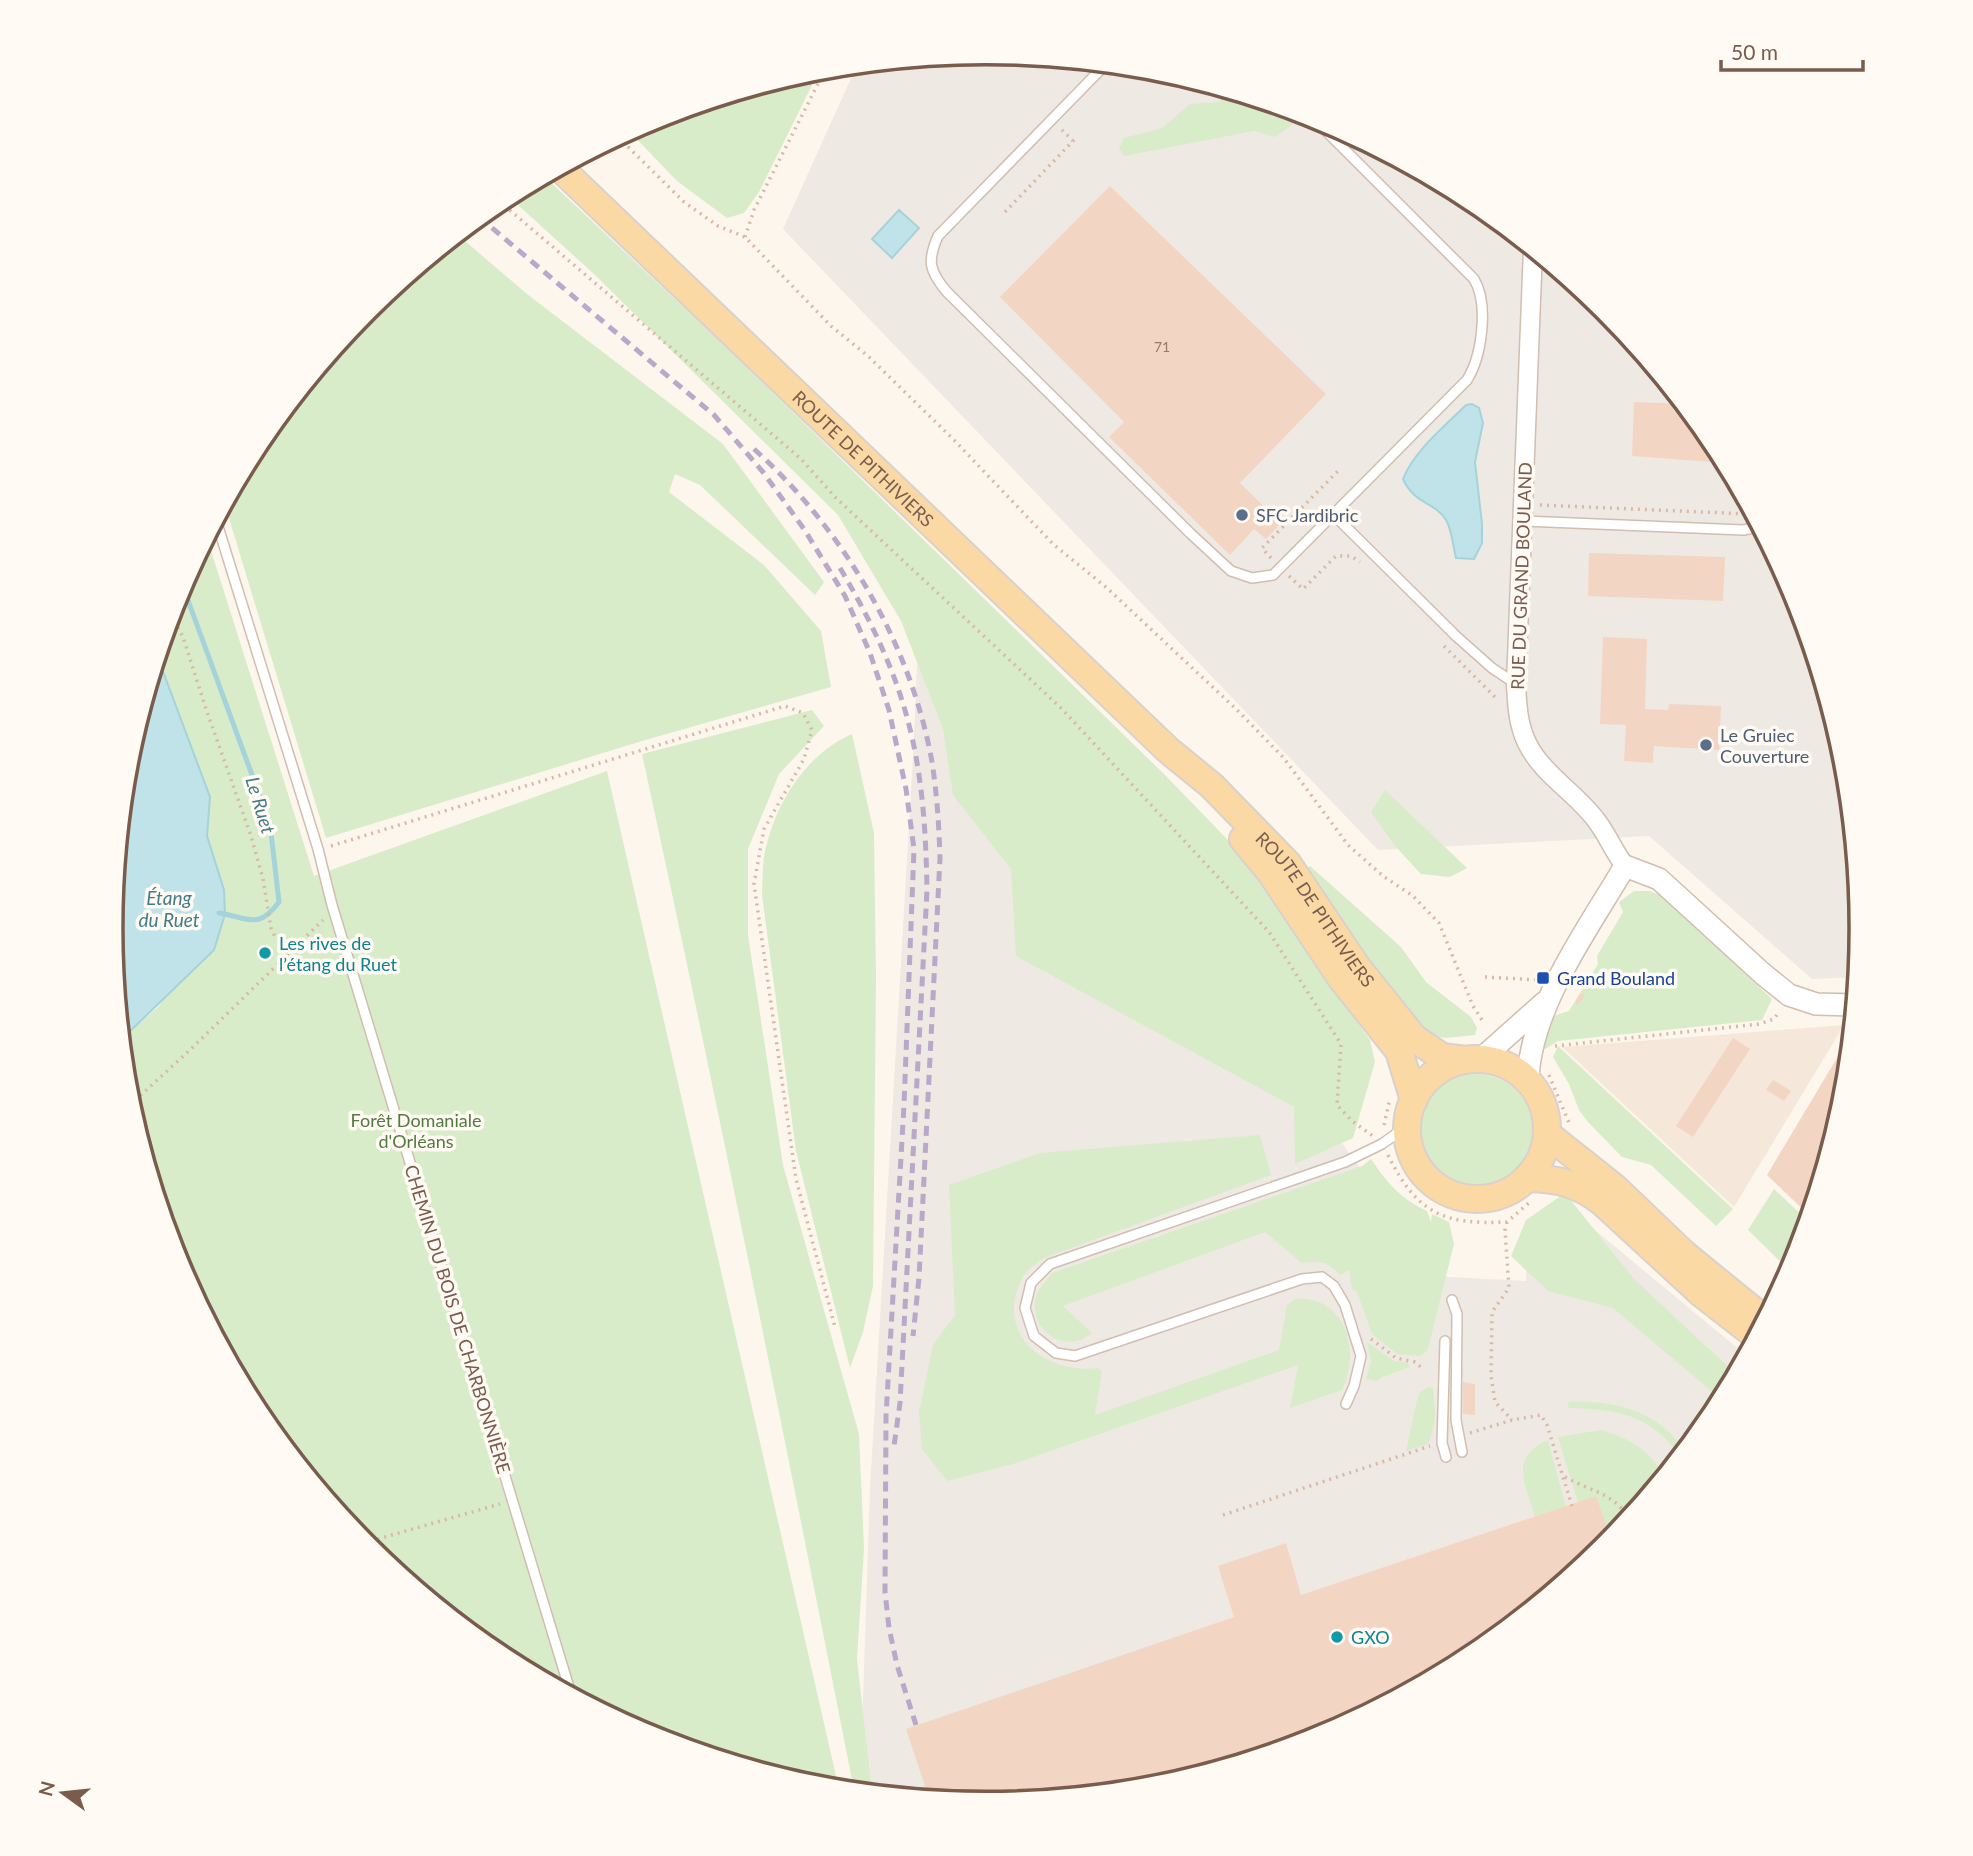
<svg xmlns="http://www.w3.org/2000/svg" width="1973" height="1856" font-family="Lato,sans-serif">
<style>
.residential{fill:#f5e8da}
.industrial{fill:#efe9e4}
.green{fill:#d8ecc9}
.water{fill:#bfe3e8;stroke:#a5d3da;stroke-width:2}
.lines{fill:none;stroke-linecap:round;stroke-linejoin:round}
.stream{stroke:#a5d3da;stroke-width:5}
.building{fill:#f3d5c3}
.service-casing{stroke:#d1beb0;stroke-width:12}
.minor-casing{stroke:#d1beb0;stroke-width:21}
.tertiary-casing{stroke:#d1beb0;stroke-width:24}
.primary-casing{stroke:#dad1cd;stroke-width:30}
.path{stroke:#d9b8a5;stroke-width:3.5;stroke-dasharray:2 5;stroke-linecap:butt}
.service{stroke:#fff;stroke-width:9}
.minor{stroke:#fff;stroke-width:18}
.tertiary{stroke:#fff;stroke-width:21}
.primary{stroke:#fbd9a5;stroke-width:26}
.rail{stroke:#b9a8c9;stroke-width:5;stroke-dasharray:10 7;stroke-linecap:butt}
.service-dot{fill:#5c6f8a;stroke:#fffaf3;stroke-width:2.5}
.culture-dot{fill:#0f9aa8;stroke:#fffaf3;stroke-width:2.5}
.transit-dot{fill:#1a4fb4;stroke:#fffaf3;stroke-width:2.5}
.labels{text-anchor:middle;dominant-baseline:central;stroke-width:7;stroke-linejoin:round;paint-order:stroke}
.number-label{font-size:14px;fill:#987a6a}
.street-label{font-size:18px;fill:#7a5c4d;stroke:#fffaf3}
.service-label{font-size:18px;fill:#4e5e75;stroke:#fffaf3;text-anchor:start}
.culture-label{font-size:18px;fill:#0d838f;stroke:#fffaf3;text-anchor:start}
.transit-label{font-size:18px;fill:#164399;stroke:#fffaf3;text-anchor:start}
.park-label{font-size:18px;fill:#537a41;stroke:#fffaf3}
.water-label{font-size:19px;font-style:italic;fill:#437c86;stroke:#fffaf3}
.rim{fill:none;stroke:#7a5c4d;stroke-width:3.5}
</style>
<rect width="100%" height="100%" fill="#fdf6ec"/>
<path class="residential" d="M1844,1025L1734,1207L1562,1047Z"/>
<path class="industrial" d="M987,53L1158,69L1322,119L1473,200L1606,309L1715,442L1795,593L1845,758L1862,928L1857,977L1812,979L1649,836L1378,850L783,229L857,65Z
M922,549L1388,1208L1430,1229L1431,1276L1526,1281L1527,1226L1561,1202L1746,1355L1714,1415L1605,1547L1473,1656L1321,1737L1157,1787L986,1803L860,1791L870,1488L913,758Z"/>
<path class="green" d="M820,69L759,192L744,213L727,218L677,181L629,131L652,119Z
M1228,91L1285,108L1293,124L1275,137L1254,131L1124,156L1119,148L1124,138L1162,128L1190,104L1219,102Z
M544,176L729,350L1166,776L1256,869L1308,955L1370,1040L1375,1062L1353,1138L1295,1164L1294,1107L1016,956L1011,869L953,795L943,729L901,621L838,515L594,274L508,196Z
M458,235L527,294L723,444L824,582L815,595L700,485L675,474L669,492L764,565L821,631L831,687L642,741L326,838L225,505L259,441L368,309Z
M207,538L314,876L607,771L839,1789L815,1787L651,1737L500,1656L367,1547L258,1414L178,1263L128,1098L122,1039L159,1006L224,890L207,836L210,797L158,658L178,593Z
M812,710L824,726L779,774L748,849V935L783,1165L859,1434L864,1549L857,1659L872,1792L854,1790C786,1444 717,1099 642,754Z
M852,734L874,833L876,977L873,1286L863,1332L850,1368L796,1151L762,895C763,883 762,870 764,857C773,807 804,755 852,734Z
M1385,790L1467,868L1450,877L1421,874L1395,846L1371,812Z
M1310,866L1401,947L1426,982L1471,1017L1477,1028L1475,1035L1446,1038L1432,1036L1401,1012L1302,871Z
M1634,891H1650L1665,897L1772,999L1762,1020L1558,1041L1542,1051L1543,1039L1553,1016L1569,1011L1598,964L1597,956L1623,912L1619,902Z
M1558,1046L1733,1209L1716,1226L1651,1165L1622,1157L1588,1122L1579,1110L1569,1084L1553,1057Z
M1419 1131a57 57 0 1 1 114 0a57 57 0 1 1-114 0Z
M1260,1135L1271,1175L1044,1258C1037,1263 1027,1269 1023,1277C993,1332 1043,1374 1097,1368L1102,1371L1095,1415L1279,1350L1287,1305L1295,1299C1346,1295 1361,1351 1342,1390L1290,1408L1298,1365L1013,1464L947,1481L922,1449L919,1412L933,1345L955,1315L949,1185L1040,1153Z
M1371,1159C1388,1184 1400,1198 1427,1211L1431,1222L1432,1214L1449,1222L1454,1244L1428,1349L1421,1356L1397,1354L1372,1334L1357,1292L1352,1289L1349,1270L1340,1275C1328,1261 1320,1261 1302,1263L1265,1232L1063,1306L1092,1333C1060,1359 1023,1322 1038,1291C1042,1285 1048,1279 1052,1273L1362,1166Z
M1774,1189L1808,1221L1791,1272L1748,1230Z
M1565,1193L1634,1279L1736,1374L1722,1400L1613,1308L1548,1291L1511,1256L1526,1220Z
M1367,1342L1394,1361L1407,1362L1410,1367L1382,1377L1377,1381L1366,1379L1371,1362Z
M1428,1387L1433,1388C1436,1404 1436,1430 1428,1444L1406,1451L1417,1400L1420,1392Z
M1567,1402C1611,1399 1661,1411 1684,1451L1680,1456C1651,1415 1617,1409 1569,1408Z
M1601,1430C1629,1438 1650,1450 1664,1476L1612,1540L1596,1496L1578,1503L1558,1437Z
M1548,1440L1566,1507L1535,1517C1526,1485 1508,1457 1548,1440Z"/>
<path class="water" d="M899,210L919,228L892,258L872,239Z
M1472,404L1479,408L1483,423L1475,462L1482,524V543L1474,559L1456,558C1453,546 1452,530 1446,520C1435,502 1414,504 1403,479C1414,451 1445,426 1466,405Z
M158,658L210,797L207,836L224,890L225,914L214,950L122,1039L111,928L128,757Z"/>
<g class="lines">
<path class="stream" d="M182,584L270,824L279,902C258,930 250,918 219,913"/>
</g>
<path class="building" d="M1110,186L1326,394L1240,483L1281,523L1266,539L1254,529L1230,555L1109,437L1124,422L1000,297Z
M1634,402L1684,404L1715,442L1726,463L1632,456Z
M1589,553L1725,557L1723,601L1588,596Z
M1603,637L1647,639L1645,709L1668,710L1669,704L1721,706L1719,750L1654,746L1653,763L1624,761L1626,725L1600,724Z
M1581,993L1585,995L1578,1005L1575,1003Z
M1852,1033L1845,1099L1810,1216L1767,1175Z
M1733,1038L1750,1049L1693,1137L1676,1126Z
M1773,1080L1791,1091L1784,1101L1766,1090Z
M1463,1382L1475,1384V1415L1463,1414Z
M1596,1496L1612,1540L1605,1547L1473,1656L1321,1737L1157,1787L986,1803L929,1798L906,1729L1234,1617L1218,1566L1286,1543L1301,1595Z"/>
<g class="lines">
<defs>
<path id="service" d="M1106,64L938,236C927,261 929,271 947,292L1190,533L1231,571L1252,578L1273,575L1467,380C1482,356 1489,304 1474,279L1311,116
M1334,515L1456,636L1492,668L1516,684
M216,520L318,849L332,905L571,1694
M1523,521L1743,530L1760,527
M1452,1300L1457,1314L1456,1420L1462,1452
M1445,1341L1442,1443L1446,1457
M1346,1404L1354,1386L1361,1356L1345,1305L1334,1286L1322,1277L1302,1279L1075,1356L1056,1353L1034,1336L1025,1308L1031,1283L1050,1264L1345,1162L1382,1144L1407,1126"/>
<path id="minor" d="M1533,249L1516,684C1517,704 1518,725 1527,743C1542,774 1576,793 1596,820C1607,834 1614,852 1625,866"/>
<path id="tertiary" d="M1481,1059L1545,1002
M1528,1080C1530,1007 1588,929 1625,866L1659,879L1763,974L1789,995L1816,1004L1854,1005"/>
<g id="primary">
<path id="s1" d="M560,168L1168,750L1212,786L1288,864L1357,967L1414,1038L1442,1057L1466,1060"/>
<path d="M1243,839L1271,873L1341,978L1399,1051L1414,1100"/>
<circle cx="1477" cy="1129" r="70"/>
<path d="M1547,1134L1615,1188L1684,1254L1765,1320"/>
<path d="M1527,1178C1559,1179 1577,1183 1602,1202L1702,1294L1756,1336"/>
</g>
</defs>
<use href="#service" class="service-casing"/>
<use href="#minor" class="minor-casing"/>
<use href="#tertiary" class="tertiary-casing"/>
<use href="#primary" class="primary-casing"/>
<path class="path" d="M618,137L684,202L718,226L745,237L831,326L868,356L954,440L1053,544L1107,588L1235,708L1283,757L1348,845L1383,876L1413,896L1439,923L1473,1006L1482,1020
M499,201L800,458L836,498L1061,708L1269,932L1341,1044L1337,1105L1352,1121L1373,1136
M1005,212L1073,141L1061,129
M745,237L754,210L826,68
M1540,505L1749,514
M1271,558L1262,548L1340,469
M1289,576L1303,589L1336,556H1351L1360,562
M171,615L183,637L206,709L251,836L263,879L271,928L275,937L291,950
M1444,646L1495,697
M331,846L785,706L803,713L812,730L804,759L764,829L754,884L796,1179L835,1327
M1485,977L1538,980
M1555,1046L1759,1024L1774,1019L1779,1012
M1549,1075L1569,1123
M130,1105L191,1049L323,920
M1384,1125L1390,1098
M1388,1155C1417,1214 1444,1225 1507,1222L1531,1201
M1507,1222L1505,1230L1509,1288L1492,1312L1491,1376L1495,1402L1512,1420
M1371,1339L1396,1358L1415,1362L1423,1369
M1470,1433L1512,1420L1541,1415L1547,1425L1572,1506
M1565,1477C1590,1491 1612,1492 1629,1518
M1223,1515L1430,1446
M364,1543L500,1504"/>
<use href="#service" class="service"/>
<use href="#minor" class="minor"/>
<use href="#tertiary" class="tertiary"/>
<use href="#primary" class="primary"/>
<path class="rail" d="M479,217L714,415L763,472L804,529L845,596L870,653L889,710L906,789L914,849L904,1105L886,1416L885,1592L889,1628L897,1665L916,1725
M754,449C843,529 911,644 932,762C937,794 939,826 940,858L919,1278L913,1336
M840,568C869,617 895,669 909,725C923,779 926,835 927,890L900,1403L894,1446"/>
</g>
<g class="service-dot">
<circle cx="1242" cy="515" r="7"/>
<circle cx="1706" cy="745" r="7"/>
</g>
<g class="culture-dot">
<circle cx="265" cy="953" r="7"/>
<circle cx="1337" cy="1637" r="7"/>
</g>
<rect class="transit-dot" x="1536" y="971" width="14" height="14" rx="3.5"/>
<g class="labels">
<g class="number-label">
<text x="1162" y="346">71</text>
</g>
<g class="street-label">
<text stroke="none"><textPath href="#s1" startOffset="420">ROUTE DE PITHIVIERS</textPath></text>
<text transform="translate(1521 576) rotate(-88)">RUE DU GRAND BOULAND</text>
<text stroke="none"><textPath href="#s1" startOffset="1060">ROUTE DE PITHIVIERS</textPath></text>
<text transform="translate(458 1319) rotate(73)">CHEMIN DU BOIS DE CHARBONNIÈRE</text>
</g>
<g class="service-label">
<text x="1256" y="515">SFC Jardibric</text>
<text x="1720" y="735">Le Gruiec<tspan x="1720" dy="21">Couverture</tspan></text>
</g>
<g class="culture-label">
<text x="279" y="943">Les rives de<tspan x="279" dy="21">l’étang du Ruet</tspan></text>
<text x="1351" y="1637">GXO</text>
</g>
<g class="transit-label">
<text x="1557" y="978">Grand Bouland</text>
</g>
<g class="park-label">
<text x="416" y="1120">Forêt Domaniale<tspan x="416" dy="21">d'Orléans</tspan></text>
</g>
<g class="water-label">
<text transform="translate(261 805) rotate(73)">Le Ruet</text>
<text x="169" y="897">Étang<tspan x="169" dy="22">du Ruet</tspan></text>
</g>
</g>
<path d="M0 0H1973V1856H0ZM123 928a863 863 0 1 1 1726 0a863 863 0 1 1-1726 0Z" fill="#fffaf3" fill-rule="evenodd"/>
<path class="rim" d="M123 928a863 863 0 1 1 1726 0a863 863 0 1 1-1726 0Z"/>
<g transform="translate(63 1793) rotate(285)" stroke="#fffaf3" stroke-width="5" paint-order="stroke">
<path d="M0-5L12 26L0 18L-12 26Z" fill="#7a5c4d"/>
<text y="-10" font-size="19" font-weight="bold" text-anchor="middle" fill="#7a5c4d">N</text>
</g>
<path d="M1721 60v10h142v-10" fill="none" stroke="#7a5c4d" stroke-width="3.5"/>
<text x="1731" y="60" font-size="21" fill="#7a5c4d" stroke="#fffaf3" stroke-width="5" paint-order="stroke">50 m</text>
</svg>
